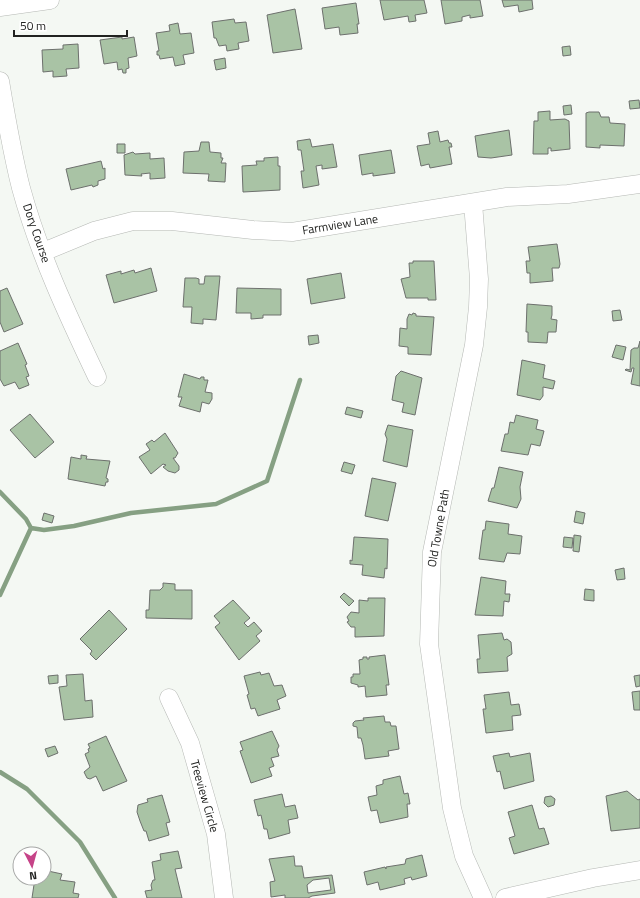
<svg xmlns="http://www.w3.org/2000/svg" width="640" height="898" font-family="'Titillium Web',sans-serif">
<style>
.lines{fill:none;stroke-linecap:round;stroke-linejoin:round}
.stream{stroke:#86a083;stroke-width:4.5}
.building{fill:#a9c3a5;stroke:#6d706d;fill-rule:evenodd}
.street-casing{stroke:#b5b8b4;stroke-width:19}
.street{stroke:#fff;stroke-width:18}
.labels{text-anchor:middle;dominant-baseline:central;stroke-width:3;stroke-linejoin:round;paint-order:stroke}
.street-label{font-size:12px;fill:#212220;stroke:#fff}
</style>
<rect width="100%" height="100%" fill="#f4f8f3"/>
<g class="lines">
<path class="stream" d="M0,492L26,519L31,528L44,530L74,526L131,513L216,504L267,481L300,380
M0,595L31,528
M0,772L27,789L80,842L115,898"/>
</g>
<path class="building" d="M380,0H424L427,13L415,15L416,21L409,22L408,16L384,20Z
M441,0H480L483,16L470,18V15L462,17V21L445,24Z
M502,0H532L533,9L519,12L518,5L504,7Z
M356,3L359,24H357L358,33L340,35L339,27L325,29L322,8Z
M295,9L302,49L273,53L267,15Z
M234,19L235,23L246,22L249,41L238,43L239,49L227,51L226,45L219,46L216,38H214L212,22Z
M178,23L180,34L191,33L194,53L183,55L185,64L175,66L173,57L160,59L159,55H157V51H159L156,33L170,31L169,25Z
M122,37V39L134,37L137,56L128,58L129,68L126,69V73H123L122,69L118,70L117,62L104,64L100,40Z
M78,44L79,68L66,69L67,76L53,77V71L43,72L42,50L63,49V45Z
M570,46L571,55L563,56L562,47Z
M225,58L226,68L216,70L214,60Z
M639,100L640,108L630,109L629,101Z
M571,105L572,114L564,115L563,106Z
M550,111V120L565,119L569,121L570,149L551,151V148H548V154H533L534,121H538V112Z
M589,112H599L601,117H609L610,123L625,124L624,146L600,145V148L586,147V113Z
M509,130L512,155L491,158L478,157L475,136Z
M438,131L440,142L448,140L449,143H451L452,147H449L452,164L430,168L429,164L421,166L417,146L430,144L428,133Z
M310,139L312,147L333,144L337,167L322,169V165L316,166L319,185L303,188L301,171H304L301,150H298L297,141Z
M201,142H209L210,152L221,153V158H223L221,163H226L225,182L208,181L209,174L183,173L184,152L199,151Z
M117,144H125V153H117Z
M391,150L395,173L373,176V173L362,175L359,155Z
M133,152L135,154L150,153V159L164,158L165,178L150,179V173L141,174L142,176L125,175L124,155Z
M278,157V166H280V190L243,192L242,166L257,165L256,161H264V158Z
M101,161L103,169L105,168V179L98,181V185L93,187L92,185L71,190L66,169Z
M557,244L560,264L559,268H552L553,281L530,283V273H527L526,261H530L528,247Z
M413,261H434L436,300H428V298H406L401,279L410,277L409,263H413Z
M151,268L157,291L114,303L106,275L121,271V274L134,270L135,273Z
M341,273L345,298L311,304L307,279Z
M205,276H220L216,320L203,319V324L191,323L192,307H183L185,278H196L199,279V284H204Z
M7,288L23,324L4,332L0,322V291Z
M237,288L281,289V315H263V318L251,319V313H236Z
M527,304L552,306V315L551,319L557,320L556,332H548L547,343L528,342V332H526Z
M620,310L622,320L613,321L612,311Z
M413,313L416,314V316L434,317L431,355L408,354V347L399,346L400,328L407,329V319L409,314L412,315Z
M318,335L319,343L309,345L308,336Z
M640,341V386L631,384L634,368H632L631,372L625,370L626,369L630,370L631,350L634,348H638Z
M18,343L27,364L25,365L29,376L26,377L29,385L19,389L15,382L4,386L0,379V351Z
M616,345L626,347L623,360L612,357Z
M522,360L545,365L543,378L555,381L553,389L543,387V396L540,400L517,395Z
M401,371L422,378L415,415L402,412L404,403L392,400L396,376Z
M184,374L200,379L201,377H204V380H208L205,392L212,393V399L209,404L202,402L200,412L179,406L182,397H178Z
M347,407L363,411L361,418L345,414Z
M30,414L54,442L35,458L10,430Z
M516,415L538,420L536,429L544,431L540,446L531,444L528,455L501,451L505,434H508L510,422L514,423Z
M388,425L413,430L407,467L383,461L387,439L385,434Z
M165,433L178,453L175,458H173L179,466V470L175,473L168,471L163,467L166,465L163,464L151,474L139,457L150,450L146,444L152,440L154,442Z
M81,455L87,456L86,459L110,461L106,478L108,479V482H106L105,486L68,479L71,457L81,459Z
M344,462L355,465L352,474L341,471Z
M499,467L523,472L520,487L521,499L517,508L488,501L492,488H494Z
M372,478L396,483L388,521L365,516Z
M576,511L585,513L583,524L574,522Z
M44,513L54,516L52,523L42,520Z
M486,521L509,524L508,534L522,536L520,554L507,553L504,562L479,559L483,530H485Z
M574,535L581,536L579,552L573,551Z
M354,537L388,539L387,569L385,568L384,578L362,575L363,565L350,564V560L352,561Z
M564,537L573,538L572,548L563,547Z
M624,568L625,579L617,580L615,570Z
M481,577L506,581L505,594H510L509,602L504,601L503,616L475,615Z
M163,583L175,584V590H192V619L146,618V610H149L150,590H160L163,587Z
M585,589L594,590V601L584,600Z
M344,593L354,601L349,606L340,597Z
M368,598H385L384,636L355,637V627H351L347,622L349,621L347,617L351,612L359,613V600L368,601Z
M233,600L250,618L244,623L248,627L254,622L262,631L256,636L260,641L239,660L215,627L220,623L214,616Z
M109,610L127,629L96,660L90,654L92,651L80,639Z
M502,633L504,640L507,639L511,642L512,654L507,657L508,671L478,673L477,659H480L478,635Z
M385,655L389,685H386L387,695L366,697L365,686L358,687V685L351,683V677H353V674H360L359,660L363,659V657H367V659H369V657Z
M260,672L261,675L269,673L274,686L282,685L286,696L277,700L280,709L258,716L255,708L251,709L247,695L249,694L244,676Z
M83,674L85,701L92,700L93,717L64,720L59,687L67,686L66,675Z
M58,675V683L49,684L48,676Z
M640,675V686L636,687L634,676Z
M640,691V710H634L632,692Z
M509,692L511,705L519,704L521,715L512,716L513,730L486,733L483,709H486L484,695Z
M384,716L385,722H390L391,726H396L399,749L388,751L389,756L365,759L363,745L361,738H358L357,727L353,726V723L355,721L364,720L363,718Z
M272,731L279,746L277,750L279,756L271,758L274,766L269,768L272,776L251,783L240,751L243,750L240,742Z
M106,736L127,781L103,791L96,776L90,779L87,778L84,772L90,767L85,754L89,752L88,749L90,748L88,744Z
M55,746L58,753L48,757L45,749Z
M509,753L510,757L530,753L534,781L504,789L500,771L497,772L493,756Z
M400,776L404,794L408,793L410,804H407L408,817L380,823L377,810L371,811L368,797L377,795L376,786L383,784V780Z
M627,791L638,800L640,799V828L611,831L606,796Z
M282,794L285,807L295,805L298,818L288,820L290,833L269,839L267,829H264L261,815L258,816L254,800Z
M162,795L170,822L166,823L169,835L149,841L146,831H144L140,821L137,812L138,805L148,802L147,799Z
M551,796L555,799L554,805L548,807L544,803L545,797Z
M532,805L539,829L544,828L549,844L514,854L509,838L515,836L508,812Z
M178,851L182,868L175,869L182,898H147L145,891L152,890L151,885L153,880H155L152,862L161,860L160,854Z
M422,855L427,876L412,880L411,877L404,879L405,884L380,890L378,882L367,885L364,872L385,867L386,869V867L405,864L406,859Z
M294,856L295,866H302L304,878L332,875L335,893L312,896L308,898H285V895L271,897L270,882L275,881L269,859ZM329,878L331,890L308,893L307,885L313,880Z
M48,871L62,874L60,880L75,882L73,893L79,894L78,898H32L35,878H44L45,873Z"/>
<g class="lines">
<defs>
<path id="street" d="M0,7L50,0
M0,81C6,117 12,153 21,188C39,254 68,316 97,377
M473,203L479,279L478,307L474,345L432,552L429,644L452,808L464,856L483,898
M43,252L94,231L133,221H172L253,230L292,232L507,197L568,194L640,184
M169,698L190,743L216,834L224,898
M505,898L593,878L640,870"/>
</defs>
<use href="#street" class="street-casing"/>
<use href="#street" class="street"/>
</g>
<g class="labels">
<g class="street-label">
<text transform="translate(340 224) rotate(-9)">Farmview Lane</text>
<text transform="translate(37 233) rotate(71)">Dory Course</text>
<text transform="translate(438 528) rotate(-80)">Old Towne Path</text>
<text transform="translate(205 796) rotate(74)">Treeview Circle</text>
</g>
</g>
<g transform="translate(32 866) rotate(174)"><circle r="19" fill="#ffffff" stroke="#a6a7a6"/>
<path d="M0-3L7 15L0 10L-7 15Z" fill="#c64388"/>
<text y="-6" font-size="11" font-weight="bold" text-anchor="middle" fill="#212220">N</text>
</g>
<path d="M14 30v6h113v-6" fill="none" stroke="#212220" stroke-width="2"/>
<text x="20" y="30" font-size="12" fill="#212220" stroke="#ffffff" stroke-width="3" paint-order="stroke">50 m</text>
</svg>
